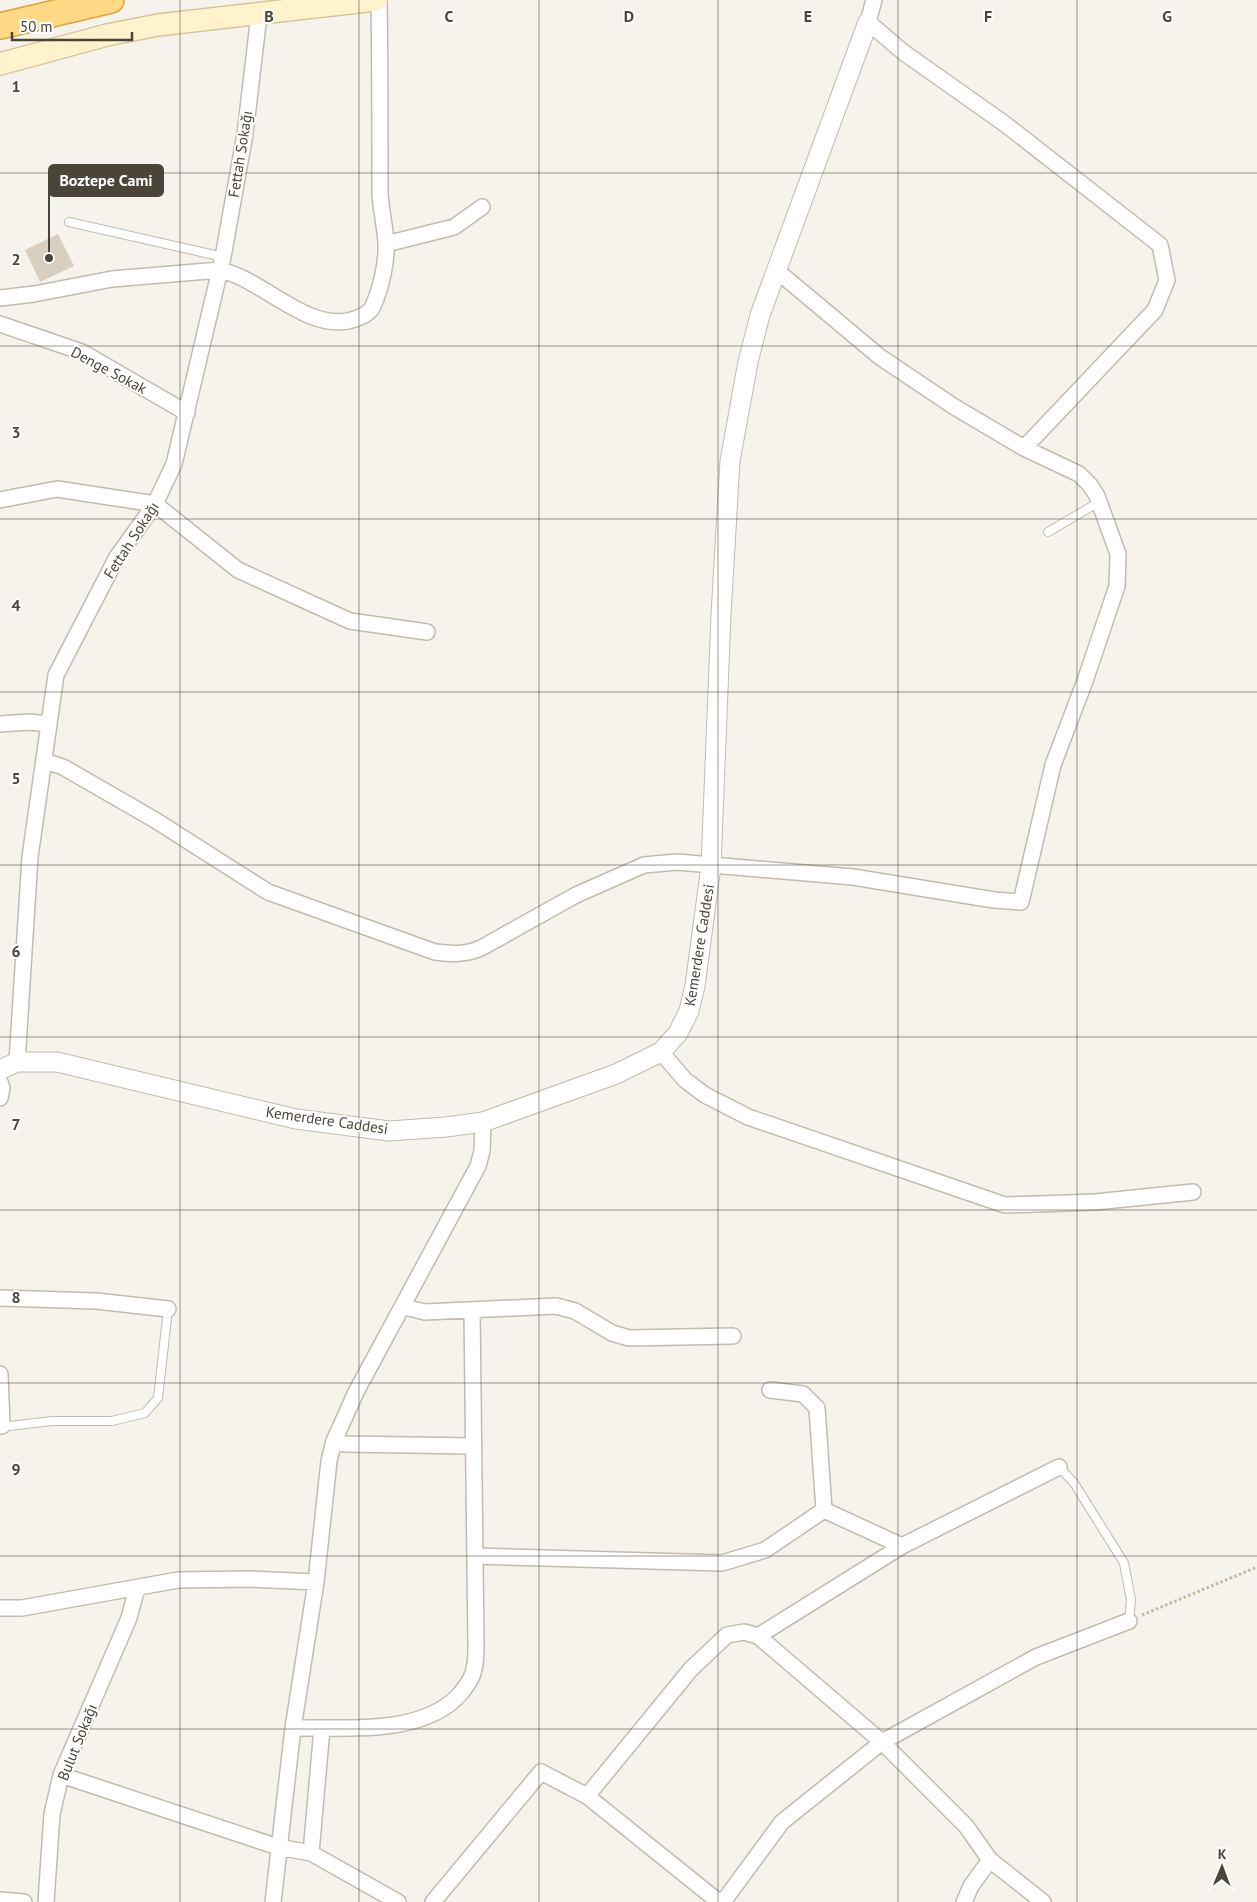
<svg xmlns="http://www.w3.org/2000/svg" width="1257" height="1902" font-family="'PT Sans',sans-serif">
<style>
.building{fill:#d8cfc1}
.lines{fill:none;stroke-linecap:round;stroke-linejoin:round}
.service-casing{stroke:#c2bbae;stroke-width:10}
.minor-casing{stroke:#c2bbae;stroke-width:18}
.tertiary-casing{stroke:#c2bbae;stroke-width:21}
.secondary-casing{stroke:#d6c79b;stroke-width:24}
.trunk-casing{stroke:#e0a43c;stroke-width:28}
.path{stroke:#c4b79f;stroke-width:3;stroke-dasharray:2.5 2.5;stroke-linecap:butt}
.service{stroke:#fff;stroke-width:8}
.minor{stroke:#fff;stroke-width:15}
.tertiary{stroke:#fff;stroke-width:19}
.secondary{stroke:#fff3cd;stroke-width:21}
.trunk{stroke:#ffd985;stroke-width:25}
.grid{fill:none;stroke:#4b4439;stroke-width:1;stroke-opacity:0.55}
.labels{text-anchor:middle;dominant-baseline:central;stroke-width:4;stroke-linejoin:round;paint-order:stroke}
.street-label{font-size:15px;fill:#4b4439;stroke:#fff}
.grid-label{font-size:16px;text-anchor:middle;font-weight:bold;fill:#4b4439;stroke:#fff;stroke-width:4;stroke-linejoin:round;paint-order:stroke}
.leader{fill:none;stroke:#4b4439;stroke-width:2}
.callout-dot{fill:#4b4439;stroke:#fff;stroke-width:2}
.callout{fill:#4b4439;stroke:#4b4439;stroke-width:2}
.callout-label{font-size:16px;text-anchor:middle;font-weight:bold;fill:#fff}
</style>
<rect width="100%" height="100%" fill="#f6f3ec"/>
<path class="building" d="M58,234L74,266L40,282L25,250Z"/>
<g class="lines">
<defs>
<path id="service" d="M69,222L223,257
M1048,532L1099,502
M0,1427L52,1421H112L145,1413L158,1398L168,1309
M1059,1467L1074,1483L1124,1563L1131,1600L1129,1621"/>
<path id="minor" d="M874,0L868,22L903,52L1005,124L1160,245L1167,280L1155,310L1024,448
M386,244L454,227L482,207
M0,298L34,294L112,279L220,270C262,279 304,329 348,321C357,319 370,314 373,306C381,288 387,262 386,243C385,226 381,210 380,194C380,129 380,65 379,0
M0,324L82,352L187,413
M0,500L57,489L155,504L238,570L350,621L427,632
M0,724L29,722L49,724
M45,761L63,767L155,820L268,892L435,952C452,954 465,955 481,948L576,895L644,865L677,862L853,877L994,900L1021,902L1053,765L1085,681L1117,586L1118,554L1097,496L1090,485L1079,474L1024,448L953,406L880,357L776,270
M661,1052L685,1080L705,1095L748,1117L1005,1205L1095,1202L1193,1192
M17,1062L30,857L56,675L117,557L155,504L174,464L223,257L245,134L259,15
M0,1082L2,1088L0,1098
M0,1298L96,1301L168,1309
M404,1307L425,1312L556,1306L575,1311L612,1333L629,1338L733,1336
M0,1374L2,1426
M770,1390L803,1394L817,1408L824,1510
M334,1441L345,1444L473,1446
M824,1510L902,1546
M475,1556L722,1563L765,1550L824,1510
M0,1608H22L178,1580L249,1579L316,1582
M293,1728C346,1727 424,1736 461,1693C466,1686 473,1678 474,1669C476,1662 476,1654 476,1646L472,1310
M61,1775L278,1847L311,1853L398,1902
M587,1796L719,1902
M311,1853L322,1728
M0,1900L24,1902
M46,1902L52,1814L61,1775L129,1618L137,1588
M273,1902L293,1728L316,1582L329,1461L334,1441L356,1392L478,1166L482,1151L483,1122
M433,1902L541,1772L587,1796L691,1669L727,1635L744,1632L758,1636
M723,1902L782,1822L882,1742L1036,1657L1129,1621
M964,1902L971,1886L990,1860
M1043,1902L990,1860L966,1826L882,1742L758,1636L902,1546L1059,1467"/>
<path id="tertiary" d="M0,1070L17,1062H57L296,1119L389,1131L446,1127L483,1122L616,1074L661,1052L678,1033L689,1011L695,986L711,866L721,615L730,461L748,362L760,315L868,22"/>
<path id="secondary" d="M0,64L107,35L158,25L376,0"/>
<path id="trunk" d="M0,26L111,0"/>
</defs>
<use href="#service" class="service-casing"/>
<use href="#minor" class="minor-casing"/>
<use href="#tertiary" class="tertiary-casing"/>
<use href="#secondary" class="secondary-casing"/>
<use href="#trunk" class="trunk-casing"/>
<path class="path" d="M1142,1615L1257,1567"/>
<use href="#service" class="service"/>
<use href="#minor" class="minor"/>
<use href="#tertiary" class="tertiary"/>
<use href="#secondary" class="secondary"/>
<use href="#trunk" class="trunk"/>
</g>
<path class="grid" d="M180,0V1902M359,0V1902M539,0V1902M718,0V1902M898,0V1902M1077,0V1902M0,173H1257M0,346H1257M0,519H1257M0,692H1257M0,865H1257M0,1037H1257M0,1210H1257M0,1383H1257M0,1556H1257M0,1729H1257"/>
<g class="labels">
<g class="street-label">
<text transform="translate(240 154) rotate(-81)">Fettah Sokağı</text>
<text transform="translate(109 370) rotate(28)">Denge Sokak</text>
<text transform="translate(131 540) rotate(-57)">Fettah Sokağı</text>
<text transform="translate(699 945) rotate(-81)">Kemerdere Caddesi</text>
<text transform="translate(327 1120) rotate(8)">Kemerdere Caddesi</text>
<text transform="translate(77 1742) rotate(-68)">Bulut Sokağı</text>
</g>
</g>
<g class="grid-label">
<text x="269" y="22">B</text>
<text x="449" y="22">C</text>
<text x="629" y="22">D</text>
<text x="808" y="22">E</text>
<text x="988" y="22">F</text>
<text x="1167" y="22">G</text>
<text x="16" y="92">1</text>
<text x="16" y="265">2</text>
<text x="16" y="438">3</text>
<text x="16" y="611">4</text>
<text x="16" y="784">5</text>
<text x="16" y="957">6</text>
<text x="16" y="1130">7</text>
<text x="16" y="1303">8</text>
<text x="16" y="1475">9</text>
</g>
<path class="leader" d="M49 258L49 180"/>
<circle class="callout-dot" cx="49" cy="258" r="5"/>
<rect class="callout" x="49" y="165" width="114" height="31" rx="5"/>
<g class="callout-label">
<text x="106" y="186">Boztepe Cami</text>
</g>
<g transform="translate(1222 1867) rotate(1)" stroke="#ffffff" stroke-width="4" paint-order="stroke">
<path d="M0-4L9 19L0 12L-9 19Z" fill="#4b4439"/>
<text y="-8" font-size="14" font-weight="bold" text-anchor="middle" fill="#4b4439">K</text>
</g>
<path d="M12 32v8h120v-8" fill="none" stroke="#4b4439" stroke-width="2.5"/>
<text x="20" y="32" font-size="15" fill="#4b4439" stroke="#ffffff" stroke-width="4" paint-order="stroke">50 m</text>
</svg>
